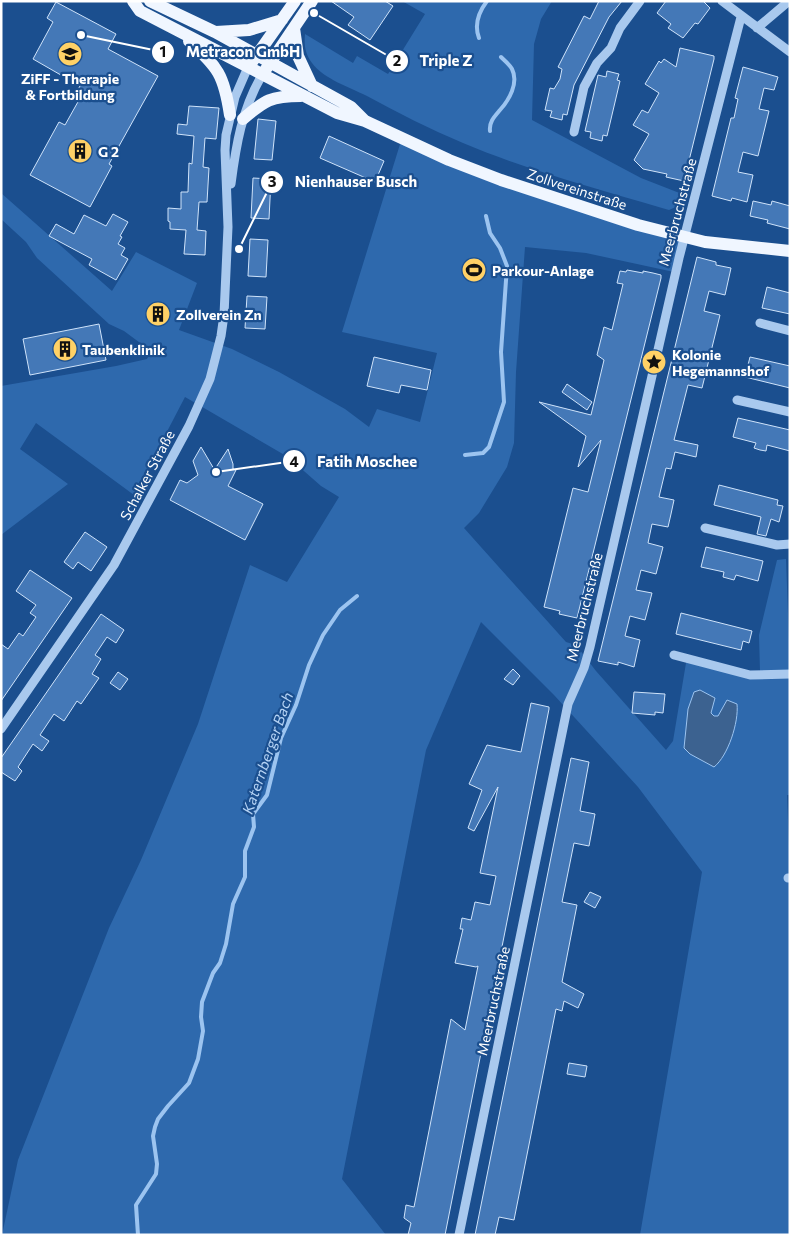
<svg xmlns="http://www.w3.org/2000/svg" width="791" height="1236" font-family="Commissioner,sans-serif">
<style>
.green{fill:#2e69ad}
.water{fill:#3c6290;stroke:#9cc4f0}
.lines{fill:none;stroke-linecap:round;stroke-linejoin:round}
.stream{stroke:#9cc4f0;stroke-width:4}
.building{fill:#4478b7;stroke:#cfe3fa}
.minor{stroke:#a9c9ee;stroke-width:9}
.major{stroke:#f0f6ff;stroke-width:12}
.labels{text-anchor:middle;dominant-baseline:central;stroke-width:4.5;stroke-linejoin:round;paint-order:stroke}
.poi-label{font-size:14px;font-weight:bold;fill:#fff;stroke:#1b4f8f;text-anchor:start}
.street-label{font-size:14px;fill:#fff;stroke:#1b4f8f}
.water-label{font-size:15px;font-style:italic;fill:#b5d3f5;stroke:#1b4f8f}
.leader{fill:none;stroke:#fff;stroke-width:2}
.callout-dot{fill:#fff;stroke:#1b4f8f;stroke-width:2}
.mark-label{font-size:15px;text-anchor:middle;font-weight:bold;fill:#111}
.callout-label{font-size:15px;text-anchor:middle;font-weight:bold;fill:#fff;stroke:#1b4f8f;stroke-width:4.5;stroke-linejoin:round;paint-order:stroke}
</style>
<rect width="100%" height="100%" fill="#1b4f8f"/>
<path class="green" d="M402,1H552L541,19L534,44L532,120L641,178L682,194L678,206L669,210L662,208C595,188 527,170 463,143C430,129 398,113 367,96C349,87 324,79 312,63C305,54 304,45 305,34L353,63L357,56L388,74L425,14Z
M401,141L684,238L674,272L586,253L525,247L516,372L514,443L507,467L479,513L464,528L566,642L576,645L596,671L666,750L673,741L687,657L749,673L760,671L759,635L777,560L786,559L790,668V795H787L790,870V1235H640L702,872L638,787L554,695L481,622L426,750L342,1179L386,1235H2L18,1160L109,928L141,860L198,724L250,565L287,582L339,497L321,486L288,457L185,397L134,495L36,423L20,449L68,484L1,535V386L116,366L147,359L151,351L124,331L109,324L37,258L26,242L1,219V193L112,291L136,252L197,283L179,330L232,349L279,372L345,409L369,427L377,409L420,422L437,353L342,332Z"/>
<path class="water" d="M700,690L715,698L711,713L714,716H718L727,700L737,704C739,722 728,756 714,767L690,754L684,748L688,709L694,692Z"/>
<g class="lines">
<path class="stream" d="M479,38C474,25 478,13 487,1
M490,131C489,122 494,117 500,110C509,100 519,83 512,69C510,65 505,61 501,57
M465,455L483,453L489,447L504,402L501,352L507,266L500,248L490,233L486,216
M138,1235L136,1205L156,1174L157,1164L153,1136L155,1127L158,1119L168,1106L189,1083L198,1059L203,1031L201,1017L202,1002L213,973L220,963L226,944L233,904L245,877V851L254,827L253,814L267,795L281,738L296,705L309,665L323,635L340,610L357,596"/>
</g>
<path class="building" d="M331,1H385L393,6L370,40L348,25L354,17Z
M599,1H622L609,17L574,85L567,115L563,114L562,120L550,117L552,111L545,110L550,88L554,89L560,79L562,69L558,67L584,16L590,19Z
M666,1H703L710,8L698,24L695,23L683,38L668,28L671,24L657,13Z
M56,2L116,34L108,49L158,76L109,164L112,166L90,207L30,175L59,122L65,125L79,100L74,97L80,86L33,59L53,22L47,18Z
M680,48L714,56V59L684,181L666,177L667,174L643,169L634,160L649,134L633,125L642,110L648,113L659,93L645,84L659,61L661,63L664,59L676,67Z
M743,67L778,77L774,90L764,88L759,109L769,111L758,156L743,152L738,172L753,175L747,202L732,198L731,201L712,196L731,118H734L738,99L735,98Z
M607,71L619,74L617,80L620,81L607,136L603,135L602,141L590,138L591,132L585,131L598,75L606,77Z
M189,106L219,108L216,139L205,138L203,167L209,168L207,202H199L197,230L206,231L205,255L184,254L186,230L170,229V222L168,221V208L181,209V192H188L189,163L192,164L194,136L177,134L178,124L187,125Z
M258,119L276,121L272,160L254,159Z
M329,136L384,161L375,182L320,158Z
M253,178L271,179L269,219L251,218Z
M753,201L771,205L772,201L790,206V229L767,223L768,220L750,216Z
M113,214L128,222L120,236L122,237L118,244L125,248L121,255L128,259L116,280L89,265L92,259L49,236L56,224L74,234L84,215L106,226Z
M250,239L268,240L266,277L248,276Z
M697,257L716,262V265L731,268L725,295L709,291L704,311L720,315L702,388L688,385L674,440L698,445L696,457L675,452L671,469L666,468L659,497L674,500L671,514L668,527L652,524L648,543L663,547L656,574L641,570L636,590L652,593L645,620L630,616L625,636L640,640L637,653L634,667L618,662V665L598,661Z
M627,270L643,273V271L653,273L661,275V278L577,618L559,614L560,611L544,607L573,488L588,492L601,440L578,467L586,436L539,402L591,415L604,360L597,355L604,327L612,330L623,284L617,283L620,271L626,272Z
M767,287L790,293V314L762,308Z
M247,296L267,297L265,329L245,328Z
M154,306L166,313L162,321L149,315Z
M99,324L106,360L30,375L23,339Z
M374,357L431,370L427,390L401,385L399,393L367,386Z
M750,357L790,366V388L745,377Z
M567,384L592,402L587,410L562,392Z
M738,418L790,430V451L767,445L766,451L760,450L754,448L756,443L733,437Z
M201,447L214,469L213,472L228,449L233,464V469L236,470L228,486L263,504L245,540L170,500L180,480L187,483L198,475L193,461Z
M719,485L778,500L777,505L783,506L779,522L771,519L766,536L757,534L761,517L714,505Z
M85,532L107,547L91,571L78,562L73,569L64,562Z
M706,547L763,561L758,581L736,575L734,580L723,577L724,572L701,567Z
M30,570L72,598L1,701V644L8,649L19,633L23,636L36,617L30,613L36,605L16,591Z
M681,613L752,631L749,643L743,641L741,650L676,634Z
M101,614L124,630L116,643L107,637L95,655L101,659L92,674L99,678L81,704L77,701L64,721L54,714L40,735L49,741L42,751L33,744L18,767L22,771L15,781L1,772V758Z
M513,669L520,676L513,685L504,679Z
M118,672L128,679L120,690L110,683Z
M634,692L665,694L663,713L655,712V715L632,713Z
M531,703L549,707V709L445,1235H408L411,1223L404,1218L406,1205L414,1207L451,1019L465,1030L478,966L476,967L455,963L463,929H460L462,918L471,920L475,902L490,905L496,876L480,873L498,787L474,831L468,828L482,790L469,784L487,745L521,752Z
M571,758L589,762L580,811L595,814L589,846L574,843L562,902L577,905L562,982L584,994L578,1008L564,1001L562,1011L556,1009L514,1220L499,1217L495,1235H475Z
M590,892L601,897L595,908L584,902Z
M569,1063L587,1066L585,1077L567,1074Z"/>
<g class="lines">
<path class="minor" d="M722,1L790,52
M757,28L789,1
M574,132L584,87L597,63L611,48L620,28L640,1
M231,184C236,145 242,109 262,75
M760,323L790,331
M737,400L790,412
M705,528L777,545L790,544
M674,655L750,675L790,674
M1,729L114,565L189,426L210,379L221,336L224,315L228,227L225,150L226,135L235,97L248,67
M788,878H790
M459,1235L568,704L584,668L590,647L679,258L741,17"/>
<path class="major" d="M133,1L140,11L337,113L365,121L449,160L501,180L638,225L705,242L790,251
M150,1L215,32L351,107L365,121
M294,28L298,56L312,86
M216,32L249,30L282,20
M189,41C218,67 224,75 230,115
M252,62L295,1
M266,69L312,1
M243,119C265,100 271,96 301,96"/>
</g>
<defs>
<symbol id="university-disc" viewBox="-11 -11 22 22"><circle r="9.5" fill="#ffd166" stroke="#1b4f8f"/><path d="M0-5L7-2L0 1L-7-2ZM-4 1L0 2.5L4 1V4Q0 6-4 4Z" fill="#111"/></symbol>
<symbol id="building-disc" viewBox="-11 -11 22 22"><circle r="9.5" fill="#ffd166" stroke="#1b4f8f"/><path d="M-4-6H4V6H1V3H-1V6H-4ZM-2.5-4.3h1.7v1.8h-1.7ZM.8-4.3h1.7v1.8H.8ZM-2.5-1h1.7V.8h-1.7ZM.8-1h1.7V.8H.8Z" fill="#111"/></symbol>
<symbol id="stadium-disc" viewBox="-11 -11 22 22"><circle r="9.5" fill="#ffd166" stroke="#1b4f8f"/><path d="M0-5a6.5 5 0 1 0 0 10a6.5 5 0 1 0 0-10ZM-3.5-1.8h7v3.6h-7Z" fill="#111"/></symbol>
<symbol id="sight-disc" viewBox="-11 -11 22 22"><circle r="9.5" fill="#ffd166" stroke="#1b4f8f"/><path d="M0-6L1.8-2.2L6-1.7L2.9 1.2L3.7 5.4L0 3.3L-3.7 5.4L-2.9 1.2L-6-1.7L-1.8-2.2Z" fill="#111"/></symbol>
</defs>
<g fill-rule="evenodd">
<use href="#university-disc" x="56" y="40" width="28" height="28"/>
<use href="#building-disc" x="66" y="137" width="28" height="28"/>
<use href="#stadium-disc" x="460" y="256" width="28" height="28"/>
<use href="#building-disc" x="144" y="300" width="28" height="28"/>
<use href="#building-disc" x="51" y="335" width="28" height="28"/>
<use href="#sight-disc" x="640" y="348" width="28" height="28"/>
</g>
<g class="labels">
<g class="poi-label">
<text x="70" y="78" text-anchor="middle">ZiFF - Therapie<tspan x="70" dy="16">&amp; Fortbildung</tspan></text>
<text x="98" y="151">G 2</text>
<text x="492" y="270">Parkour-Anlage</text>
<text x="176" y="314">Zollverein Zn</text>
<text x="82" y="349">Taubenklinik</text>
<text x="672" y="354">Kolonie<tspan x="672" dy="16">Hegemannshof</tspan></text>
</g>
<g class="street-label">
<text transform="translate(577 189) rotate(18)">Zollvereinstraße</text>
<text transform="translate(677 212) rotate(-75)">Meerbruchstraße</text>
<text transform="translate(147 475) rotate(-62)">Schalker Straße</text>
<text transform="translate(584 607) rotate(-76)">Meerbruchstraße</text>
<text transform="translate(493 1001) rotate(-78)">Meerbruchstraße</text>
</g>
<g class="water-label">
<text transform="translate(267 753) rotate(-71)">Katernberger Bach</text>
</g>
</g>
<path class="leader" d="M81 35L163 52M314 13L397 61M239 249L272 182M216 472L294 461"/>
<g class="callout-dot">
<circle cx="81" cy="35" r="5"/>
<circle cx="314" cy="13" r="5"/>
<circle cx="239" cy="249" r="5"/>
<circle cx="216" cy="472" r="5"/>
<circle cx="163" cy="52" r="12"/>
<circle cx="397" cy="61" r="12"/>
<circle cx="272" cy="182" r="12"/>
<circle cx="294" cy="461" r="12"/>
</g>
<g class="mark-label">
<text x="163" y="57">1</text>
<text x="397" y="66">2</text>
<text x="272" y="187">3</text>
<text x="294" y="467">4</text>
</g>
<g class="callout-label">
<text x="243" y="57">Metracon GmbH</text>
<text x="446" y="66">Triple Z</text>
<text x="356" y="187">Nienhauser Busch</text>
<text x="367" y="467">Fatih Moschee</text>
</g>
<rect width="791" height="1236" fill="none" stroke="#ffffff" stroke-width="5"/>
</svg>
